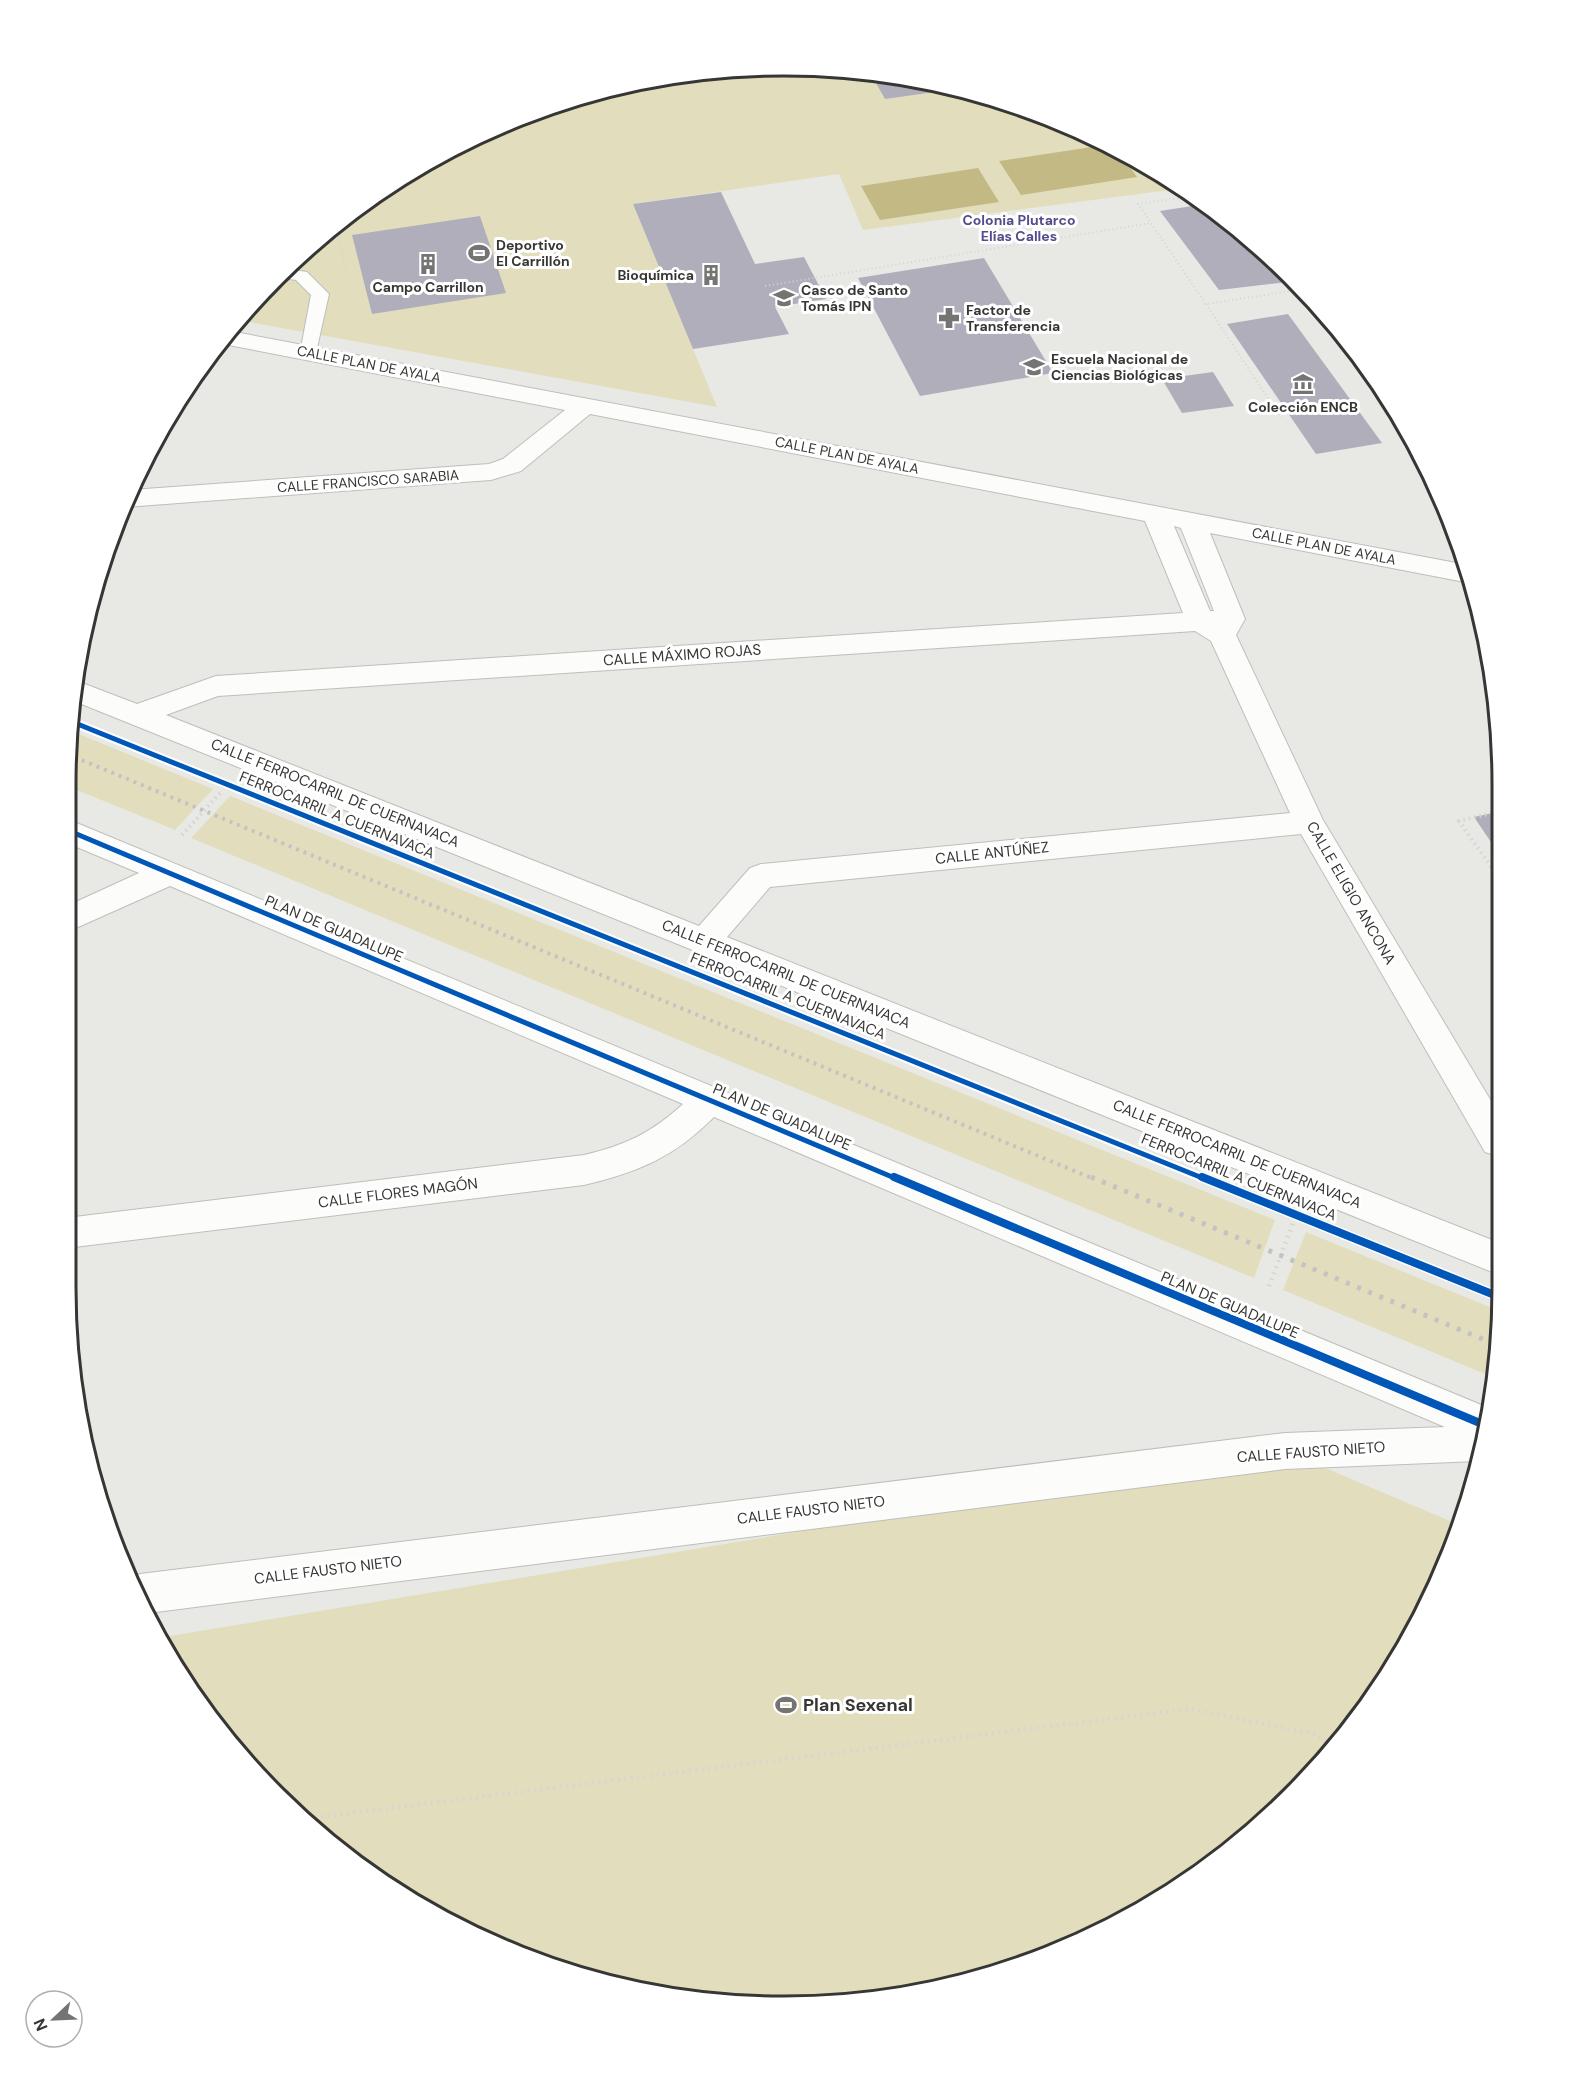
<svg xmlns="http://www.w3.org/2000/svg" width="1569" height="2073" font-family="'DM Sans',sans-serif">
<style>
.green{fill:#e2debd}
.water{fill:#c2b984}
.building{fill:#afaeba}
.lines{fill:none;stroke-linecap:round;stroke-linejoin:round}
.lane-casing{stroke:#bebebc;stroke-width:2}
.street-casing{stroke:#bebebc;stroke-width:2}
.path-far2{stroke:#d4d4d4;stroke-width:2;stroke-dasharray:1 3;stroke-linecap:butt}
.path-far1{stroke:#d4d4d4;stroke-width:4;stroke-dasharray:1.5 4;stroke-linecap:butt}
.path{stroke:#d4d4d4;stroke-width:4.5;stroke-dasharray:1.5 5;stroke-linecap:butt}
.lane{fill:#fcfcfb;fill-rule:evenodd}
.street{fill:#fcfcfb;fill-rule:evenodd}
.rail-far1{stroke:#c3c3c2;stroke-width:4;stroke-dasharray:3 5;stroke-linecap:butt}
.rail{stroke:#c3c3c2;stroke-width:5;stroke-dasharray:4 8;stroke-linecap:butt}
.cycleway-far1-casing{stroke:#fff;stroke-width:9}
.cycleway-casing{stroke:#fff;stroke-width:11}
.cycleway-far1{stroke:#0057b8;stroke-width:5}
.cycleway{stroke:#0057b8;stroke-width:8}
.labels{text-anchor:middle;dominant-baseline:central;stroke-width:6;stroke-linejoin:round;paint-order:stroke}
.far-neighbourhood-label{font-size:14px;font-weight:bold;fill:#524c8b;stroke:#fff}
.far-poi-label{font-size:14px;font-weight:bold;fill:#363634;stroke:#fff;text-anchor:start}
.far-street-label{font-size:14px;fill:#363634;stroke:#fff}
.street-label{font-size:15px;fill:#363634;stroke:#fff}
.near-poi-label{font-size:18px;font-weight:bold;fill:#363634;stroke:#fff;text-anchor:start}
.rim{fill:none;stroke:#363634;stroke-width:3}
</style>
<rect width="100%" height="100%" fill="#e8e8e5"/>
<path class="green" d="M784,66L924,80L1059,121L1185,188L863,230L839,174L633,204L717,407L238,320L277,276L385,187L509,121L644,80Z
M69,730L213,789L175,830L67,786Z
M230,796L1275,1220L1254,1278L191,838Z
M1306,1232L1497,1310V1379L1283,1290Z
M1285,1451L1462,1526L1407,1648L1324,1762L1184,1886L1016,1969L832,2005L644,1993L466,1933L347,1859L277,1797L162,1648L158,1638Z"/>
<path class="water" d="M1105,145L1120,153L1137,177L1021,195L999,161Z
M978,168L999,202L880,220L861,186Z"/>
<path class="building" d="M871,74L924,80L956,89L885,99Z
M721,192L755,264L804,257L826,299L775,307L789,334L693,349L633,204Z
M1205,204L1292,276L1296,281L1219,290L1160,211Z
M480,216L506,293L372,314L352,235Z
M984,258L1053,373L920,396L858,278Z
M1288,314L1382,443L1316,454L1227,324Z
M1213,372L1234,406L1182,413L1162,379Z
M1497,812V851L1474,817Z"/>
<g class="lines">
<defs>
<path id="lane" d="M286,269L307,272L329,294L315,357H303L300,353L311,295L296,280L276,277Z"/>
<path id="street" d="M229,331L1467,565L1470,583L1210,533L1245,619L1236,635L1323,820L1497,1111V1156L1485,1152L1301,834L770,887L727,937L1497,1242V1274L74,701L77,681L137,704L216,676L1183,613L1145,521L590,414L521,471L491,480L125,507L131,490L489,464L503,459L565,410L218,343ZM1174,526L1181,528L1214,611H1210ZM1195,631L1211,641L1290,813L761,864L750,868L699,926L166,715L218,696Z
M67,819L1491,1409L1478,1461L1285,1469L148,1613L133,1577L140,1574L1285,1433L1445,1427L714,1117C674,1157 639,1172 584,1185L66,1248V1218L584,1155C624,1146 653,1132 683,1104L170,886L67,932V906L139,873L67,843Z"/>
</defs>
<use href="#lane" class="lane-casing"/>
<use href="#street" class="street-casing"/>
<path class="path-far2" d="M1194,196L1138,204L1206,304L1303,289
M336,228L346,272
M765,286L1151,223
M1206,304L1281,418"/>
<path class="path-far1" d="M1497,812L1459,821L1497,875
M182,835L222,791"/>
<path class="path" d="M1269,1286L1293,1223
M302,1819L1190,1709L1314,1734L1336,1747"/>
<use href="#lane" class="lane"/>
<use href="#street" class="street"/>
<path class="rail-far1" d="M67,754L1094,1179"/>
<path class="rail" d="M1091,1177L1497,1345"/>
<defs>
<path id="cycleway-far1" d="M70,721L1205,1179
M67,830L897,1179"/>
<path id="cycleway" d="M894,1177L1487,1426
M1202,1177L1497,1296"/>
</defs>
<use href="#cycleway-far1" class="cycleway-far1-casing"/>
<use href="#cycleway" class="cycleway-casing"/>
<use href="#cycleway-far1" class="cycleway-far1"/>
<use href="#cycleway" class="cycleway"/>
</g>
<defs>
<symbol id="stadium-bare" viewBox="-9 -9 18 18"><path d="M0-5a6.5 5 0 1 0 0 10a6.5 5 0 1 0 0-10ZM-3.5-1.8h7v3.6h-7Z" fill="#747472" stroke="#fff" stroke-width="2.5" paint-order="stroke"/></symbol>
<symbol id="building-bare" viewBox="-9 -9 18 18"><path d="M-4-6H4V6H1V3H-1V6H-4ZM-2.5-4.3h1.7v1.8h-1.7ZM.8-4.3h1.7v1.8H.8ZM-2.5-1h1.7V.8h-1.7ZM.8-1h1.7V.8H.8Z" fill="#747472" stroke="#fff" stroke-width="2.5" paint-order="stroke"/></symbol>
<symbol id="university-bare" viewBox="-9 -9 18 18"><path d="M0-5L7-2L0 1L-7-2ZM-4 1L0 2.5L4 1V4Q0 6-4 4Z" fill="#747472" stroke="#fff" stroke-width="2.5" paint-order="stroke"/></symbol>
<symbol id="pharmacy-bare" viewBox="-9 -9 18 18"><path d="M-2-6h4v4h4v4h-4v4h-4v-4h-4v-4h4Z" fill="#747472" stroke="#fff" stroke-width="2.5" paint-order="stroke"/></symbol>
<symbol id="museum-bare" viewBox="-9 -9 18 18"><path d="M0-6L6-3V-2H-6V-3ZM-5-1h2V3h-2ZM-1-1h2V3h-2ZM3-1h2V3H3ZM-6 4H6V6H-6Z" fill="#747472" stroke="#fff" stroke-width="2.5" paint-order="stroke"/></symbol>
</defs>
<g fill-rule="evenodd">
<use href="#stadium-bare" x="464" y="238" width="30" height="30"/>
<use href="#building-bare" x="413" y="249" width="30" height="30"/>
<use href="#building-bare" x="696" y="260" width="30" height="30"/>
<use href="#university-bare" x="769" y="283" width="30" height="30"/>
<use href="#pharmacy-bare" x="934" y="303" width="30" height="30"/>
<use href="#university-bare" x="1019" y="352" width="30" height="30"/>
<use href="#museum-bare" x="1288" y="369" width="30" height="30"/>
<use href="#stadium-bare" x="771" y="1690" width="30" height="30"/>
</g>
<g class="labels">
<g class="far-neighbourhood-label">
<text x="1019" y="220">Colonia Plutarco<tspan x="1019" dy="16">Elías Calles</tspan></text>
</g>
<g class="far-poi-label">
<text x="496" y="245">Deportivo<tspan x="496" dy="16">El Carrillón</tspan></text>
<text x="694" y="275" text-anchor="end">Bioquímica</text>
<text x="428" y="287" text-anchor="middle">Campo Carrillon</text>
<text x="801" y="290">Casco de Santo<tspan x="801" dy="16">Tomás IPN</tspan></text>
<text x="966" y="310">Factor de<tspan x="966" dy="16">Transferencia</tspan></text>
<text x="1051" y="359">Escuela Nacional de<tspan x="1051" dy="16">Ciencias Biológicas</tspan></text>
<text x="1303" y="407" text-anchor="middle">Colección ENCB</text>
</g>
<g class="far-street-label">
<text transform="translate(369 364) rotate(11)">CALLE PLAN DE AYALA</text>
<text transform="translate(847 455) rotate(11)">CALLE PLAN DE AYALA</text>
<text transform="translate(368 481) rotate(-4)">CALLE FRANCISCO SARABIA</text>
<text transform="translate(1324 546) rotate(11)">CALLE PLAN DE AYALA</text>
</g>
<g class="street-label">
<text transform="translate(682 655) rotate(-4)">CALLE MÁXIMO ROJAS</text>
<text transform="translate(335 793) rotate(22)">CALLE FERROCARRIL DE CUERNAVACA</text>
<text transform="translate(337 815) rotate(22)">FERROCARRIL A CUERNAVACA</text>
<text transform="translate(992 853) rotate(-6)">CALLE ANTÚÑEZ</text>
<text transform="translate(1351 893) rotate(60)">CALLE ELIGIO ANCONA</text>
<text transform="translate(334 929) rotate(23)">PLAN DE GUADALUPE</text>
<text transform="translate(786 974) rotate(22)">CALLE FERROCARRIL DE CUERNAVACA</text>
<text transform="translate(788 996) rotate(22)">FERROCARRIL A CUERNAVACA</text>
<text transform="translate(782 1117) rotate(23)">PLAN DE GUADALUPE</text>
<text transform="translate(1237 1154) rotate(22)">CALLE FERROCARRIL DE CUERNAVACA</text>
<text transform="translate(1239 1177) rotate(22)">FERROCARRIL A CUERNAVACA</text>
<text transform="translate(398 1193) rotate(-7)">CALLE FLORES MAGÓN</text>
<text transform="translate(1230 1305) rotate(23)">PLAN DE GUADALUPE</text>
<text transform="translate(1311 1452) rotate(-4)">CALLE FAUSTO NIETO</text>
<text transform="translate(811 1510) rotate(-7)">CALLE FAUSTO NIETO</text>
<text transform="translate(328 1570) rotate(-7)">CALLE FAUSTO NIETO</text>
</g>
<g class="near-poi-label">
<text x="803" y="1705">Plan Sexenal</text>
</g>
</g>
<path d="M0 0H1569V2073H0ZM784 76H784A708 708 0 0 1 1492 784V1288A708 708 0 0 1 784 1996H784A708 708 0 0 1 76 1288V784A708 708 0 0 1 784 76Z" fill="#fff" fill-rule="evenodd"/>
<path class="rim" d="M784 76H784A708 708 0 0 1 1492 784V1288A708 708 0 0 1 784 1996H784A708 708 0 0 1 76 1288V784A708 708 0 0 1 784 76Z"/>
<g transform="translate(54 2019) rotate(247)"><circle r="28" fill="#ffffff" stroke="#afafae" stroke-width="1.5"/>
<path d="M0-4.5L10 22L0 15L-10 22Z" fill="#747472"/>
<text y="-9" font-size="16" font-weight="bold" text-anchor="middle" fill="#363634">N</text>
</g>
</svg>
